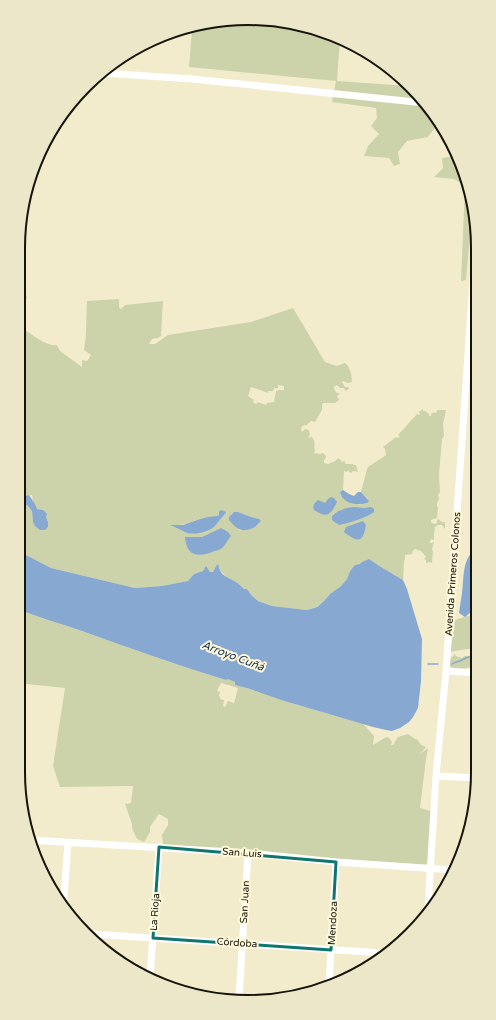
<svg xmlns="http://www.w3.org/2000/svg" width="496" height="1020" font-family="'Varela Round',sans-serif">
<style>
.green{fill:#ccd3ab;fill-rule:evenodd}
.water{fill:#86a8d1}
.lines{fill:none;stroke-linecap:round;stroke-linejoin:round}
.stream{stroke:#86a8d1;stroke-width:1.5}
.minor{stroke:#fff;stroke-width:7}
.marked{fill:none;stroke:#0f766e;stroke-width:3;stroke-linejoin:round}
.labels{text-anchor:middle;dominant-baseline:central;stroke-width:4;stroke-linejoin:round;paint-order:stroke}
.street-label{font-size:10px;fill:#161409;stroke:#fff9da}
.water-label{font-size:11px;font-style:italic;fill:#0a2f55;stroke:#fff9da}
.rim{fill:none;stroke:#161409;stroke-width:2}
</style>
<rect width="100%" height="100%" fill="#f2eccd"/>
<path class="green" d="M248,18L336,36L340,38L337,81L408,86L431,108L439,122L428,137L407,141L398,152L400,164L394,166L389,158L364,156L368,146L379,134L371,126L377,118L376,108L332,102L336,81L189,67L192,29Z
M454,156L461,162L476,218V221L471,224L466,280L461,281L465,186L454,179L434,177L443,168L442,158Z
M18,284L24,288L27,298L18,311Z
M119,299V307L121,309L125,305L163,301L161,336L158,338L152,339L149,344H155L168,335L251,322L293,308L325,362L337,366L345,363C350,366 352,376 352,382L348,383L342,381V382L345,387H348L349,389L345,391L344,388H340L337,385L334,387C334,391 337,393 340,394L337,396L339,400L335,403H323L322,405V410L315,422L311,421L307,425L302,426L301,429L302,432L305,429L309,430L310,435L308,437L310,438L311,436C317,442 313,446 315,451L314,453L320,454L323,453L326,456V458L324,460V463L328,464L335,461L338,458L341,460V462L345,461V463L346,464H353L354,465H356L358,472L353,471L351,473L348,471L346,472L344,471L343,490L340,492L359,505L367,503L368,499L361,492L367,469L368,467L386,455L385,449L383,447L396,437L397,438L400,437L398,435L417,414L419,415L420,414L419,412L423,409V411H425L429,414V416H431V414L434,412L435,413L437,412V410H446L443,424L444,436L442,439L439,475L440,492L438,495L439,499L437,503V507H438L437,518L431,520V522L434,524L437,523V520L438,519L442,522H445V529L442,525H438L435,527L434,535V540L431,539L430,541V543H432L433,542H434L432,549L433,551L432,563L430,562L426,563V560L424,559L426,557L421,551L415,549L413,551L412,554L405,555V558L404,562L403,580L381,567L369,559L360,564L355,565L350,571L347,579L341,586L330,594L324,601L316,607L307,610L272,606L258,601L252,596L247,589H244L236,582L227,578L216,566L213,572L203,571L194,574L188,581L162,586L135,588L51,568L26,555L18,549V507L24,505H27L32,511L33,522L48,528V522L43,510L37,509L33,501L32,495L26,496L23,500H20L18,499V325C28,331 45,347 57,345L60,351L82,367V360L87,361L91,355L84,350C87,334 86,318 87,301ZM278,385L284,386V390H278L277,391H276L274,402L267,403L266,405L258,402L256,404L253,402L254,400L248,396L251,387L268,393V391H273L274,388H278ZM238,512C246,516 253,517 261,521C256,528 248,531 239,530ZM225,514L219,520L188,533L181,529L178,525C186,525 193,521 200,519C205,517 211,518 216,516C219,515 221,514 225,514Z
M18,609C39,618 60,623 82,631C129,648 177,665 226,680L228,679L236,682L235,685L250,689L281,700L363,724L366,727L374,736L373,745L386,737L389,738L392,742L391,745H393L398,737L408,734L415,739H417L421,745L426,747L420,754L428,748L426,759L420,808L431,811L428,862L425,866L163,844L162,835L168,825V819L159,814L150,827V832L144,842L137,839L132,828V824L125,804L131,803L133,786L60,787L53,766L65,688L18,683ZM221,683L238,688L234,703L228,701L225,707L223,706L224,700L220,699V697L219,696L220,692L217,691Z
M477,613L478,649H467L450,652L455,620Z
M455,654L456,656L462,658L465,656L478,657V679L474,681L472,676L475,674L469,667C459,673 456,669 447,665L450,659Z"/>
<path class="water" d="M343,490L349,494L354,496L358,492H361L369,501L367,503C357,506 343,504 340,492Z
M29,495L35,504L37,509L43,510L47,514L46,517L48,522V527L45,530H40L35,526L33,522L32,511L27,505H24L18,507V499L20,500H23L26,496Z
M331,497L334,498L337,502C330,516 327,518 314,510C312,505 315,503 318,500L325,503L328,499Z
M354,507L364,508L371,507L374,509V512C366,518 349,523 339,525L332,520V516C339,510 344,508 354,507Z
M221,510L226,512L225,514C221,518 218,522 215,526C209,532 195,535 187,533C181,530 176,527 170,525H183L200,519L208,517L217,516L219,515V512Z
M234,512H238L251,517L259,519L261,521C258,524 257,526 253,528C241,533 237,529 229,520V517Z
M363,521L366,525C363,544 357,542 344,532L346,527Z
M221,528L228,532L231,536C228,539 225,546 221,549C219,550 214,551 212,552C197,558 186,555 185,537H202Z
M18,549L26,555L51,568L135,588L162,586L188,581L194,574L203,571L206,566L210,572H213L216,566L218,564C220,576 227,577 236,582C239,584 242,587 244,589H247L252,596L258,601L272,606L307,610L317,607L324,601L330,594L341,586L347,579L350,571L355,565L360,564L362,562L369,559L381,567L403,580L407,589L422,639L421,681L418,708L413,717L409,722L400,728L392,731L386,730L373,727L281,700L250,689L235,685V682L228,679L226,680C177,665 129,648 82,631C60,623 39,618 18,609Z
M472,552L477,555V607L465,617L459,613C460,606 461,600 462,593C464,580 462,563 472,552Z"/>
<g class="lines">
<path class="stream" d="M428,664H438
M452,664C455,662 458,662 462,660C468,657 470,655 478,655"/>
<path class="minor" d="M103,73L192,79L425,103
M446,671L478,673
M436,776L477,778
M29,840L248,853L336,862L454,870
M63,908L68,843
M428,908L436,776L446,671L476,239
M91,934L384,953
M150,978L159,847
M329,985L336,862
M239,999L248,853"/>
</g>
<path class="marked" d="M159,847L336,862L331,950L153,938Z"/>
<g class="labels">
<g class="street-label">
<text transform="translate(453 574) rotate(-86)">Avenida Primeros Colonos</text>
<text transform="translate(242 853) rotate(4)">San Luis</text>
<text transform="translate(245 902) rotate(-87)">San Juan</text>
<text transform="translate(155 912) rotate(-86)">La Rioja</text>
<text transform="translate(333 923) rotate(-87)">Mendoza</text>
<text transform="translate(237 943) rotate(4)">Córdoba</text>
</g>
<g class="water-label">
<text transform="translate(233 656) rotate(21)">Arroyo Cuñá</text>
</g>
</g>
<path d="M0 0H496V1020H0ZM248 25H248A223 223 0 0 1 471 248V772A223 223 0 0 1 248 995H248A223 223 0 0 1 25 772V248A223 223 0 0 1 248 25Z" fill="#ece7c9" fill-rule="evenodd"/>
<path class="rim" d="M248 25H248A223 223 0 0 1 471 248V772A223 223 0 0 1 248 995H248A223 223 0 0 1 25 772V248A223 223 0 0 1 248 25Z"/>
</svg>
